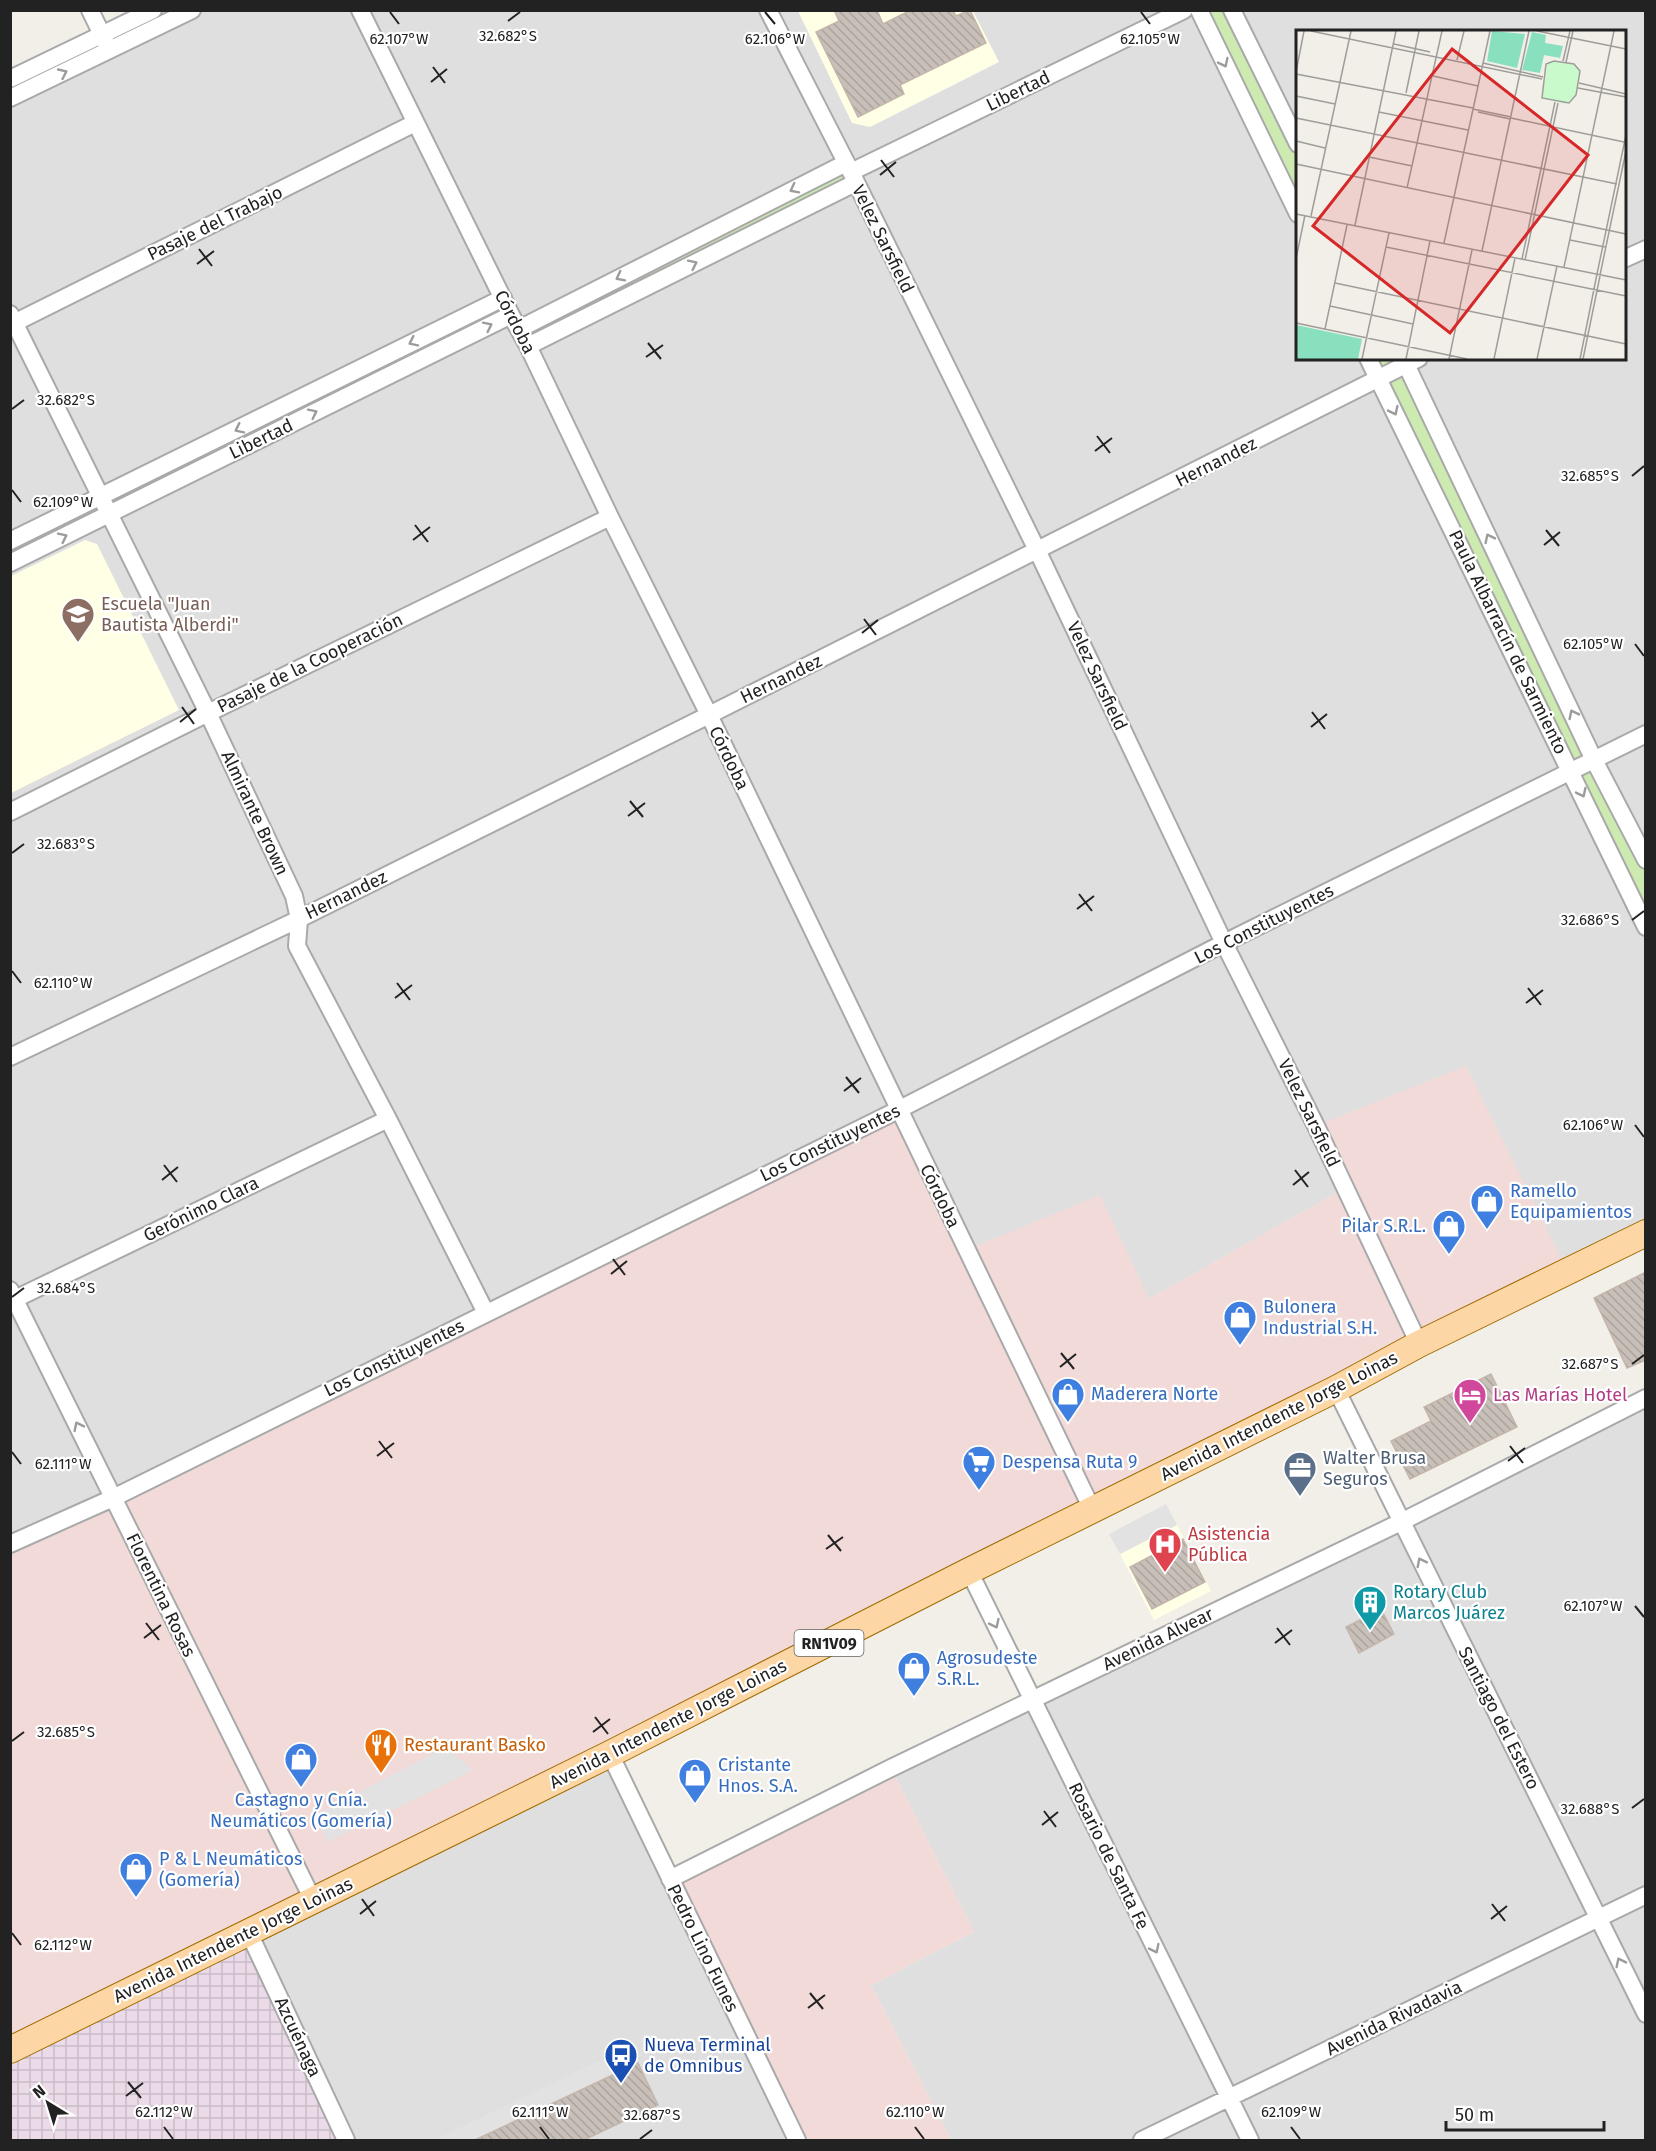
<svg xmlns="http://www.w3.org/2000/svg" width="1656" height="2151" font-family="'Fira Sans',sans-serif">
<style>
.residential{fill:#e0dfdf;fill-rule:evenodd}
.commercial{fill:#f2dad9}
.industrial{fill:url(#industrial-grid)}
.education{fill:#ffffe5}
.grass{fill:#cdebb0}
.parking{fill:#e2e2e2}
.building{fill:url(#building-back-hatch);stroke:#c4b6ab;stroke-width:1.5}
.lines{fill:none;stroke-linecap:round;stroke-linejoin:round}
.street-casing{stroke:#a9a9a9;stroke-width:20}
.primary-casing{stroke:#a06b00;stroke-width:28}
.street{stroke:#fff;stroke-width:16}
.primary{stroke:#fcd6a4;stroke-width:26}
.oneway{stroke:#9c9c9c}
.ticks{fill:none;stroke:#222;stroke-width:2}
.labels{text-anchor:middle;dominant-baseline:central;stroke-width:4.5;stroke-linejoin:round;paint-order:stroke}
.shield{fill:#fff;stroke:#646464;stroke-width:1.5}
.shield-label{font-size:16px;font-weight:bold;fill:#222}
.street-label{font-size:18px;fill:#222;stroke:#fff}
.education-label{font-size:18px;fill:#785e54;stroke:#fff;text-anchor:start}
.shop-label{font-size:18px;fill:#366cbe;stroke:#fff;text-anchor:start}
.hotel-label{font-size:18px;fill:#b23c85;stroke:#fff;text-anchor:start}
.service-label{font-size:18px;fill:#4e5e75;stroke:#fff;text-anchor:start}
.health-label{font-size:18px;fill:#be3a42;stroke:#fff;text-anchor:start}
.culture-label{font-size:18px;fill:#0d838f;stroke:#fff;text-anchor:start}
.food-label{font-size:18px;fill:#c56008;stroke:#fff;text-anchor:start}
.transit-label{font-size:18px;fill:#164399;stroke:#fff;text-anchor:start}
.inset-road{fill:none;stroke:#9f9d99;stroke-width:1.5}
.view{fill:#d62828;fill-opacity:0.15;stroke:#d62828;stroke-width:3}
.inset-edge{fill:none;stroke:#222;stroke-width:3}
.ticks-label{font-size:15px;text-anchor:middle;fill:#222;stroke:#fff;stroke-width:4.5;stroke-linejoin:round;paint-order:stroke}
</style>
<defs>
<pattern id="industrial-grid" width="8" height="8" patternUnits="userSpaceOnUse" patternTransform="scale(1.5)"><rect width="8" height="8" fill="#ebdbe8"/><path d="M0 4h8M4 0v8" fill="none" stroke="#c9bcc7"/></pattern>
<pattern id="building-back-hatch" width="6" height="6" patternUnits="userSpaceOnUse" patternTransform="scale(1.5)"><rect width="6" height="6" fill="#c7bfb8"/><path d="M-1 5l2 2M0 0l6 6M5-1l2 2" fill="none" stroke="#aba49e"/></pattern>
</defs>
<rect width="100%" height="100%" fill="#f2efe9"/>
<path class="residential" d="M192,11H1645V1233L1568,1272L1345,1188L1149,1299L966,1250L11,1544V98ZM1298,32H1624V358H1298Z
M1645,1398V2140H951L871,1985L974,1932L891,1768Z
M610,1754L797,2140H346L249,1933Z"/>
<path class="commercial" d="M1466,1066L1568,1272L11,2050V1544L898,1110L966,1250L1100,1195L1149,1299L1345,1188L1316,1126Z
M891,1768L974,1932L871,1985L951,2140H797L670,1879Z"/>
<path class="industrial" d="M249,1933L346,2140H11V2050Z"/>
<path class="education" d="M798,11H973L999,62L870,127L852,123Z
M85,540L97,544L179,710L11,793V576Z
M1177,1525L1211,1591L1154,1620L1120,1554Z"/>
<path class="grass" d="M1199,11H1232L1297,144V214Z
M846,163L855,183L528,346L519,329Z
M1368,359H1403L1645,860V927Z"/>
<path class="parking" d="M1166,1504L1177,1525L1120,1554L1109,1534Z
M445,1747L473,1770L328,1842L314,1816Z
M630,2046L638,2063L475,2140H434Z"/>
<path class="building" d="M834,10H877L883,24L911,10H953L956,16L970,10L986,43L900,85L904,94L858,117L816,32L839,21Z
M1646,1272V1360L1627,1368L1594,1298Z
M1491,1374L1517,1427L1410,1479L1391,1441L1431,1421L1424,1407Z
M1183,1539L1205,1582L1152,1609L1130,1567Z
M1381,1609L1394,1634L1359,1653L1346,1627Z
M638,2063L658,2105L584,2140H475Z"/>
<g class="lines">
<defs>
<path id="street" d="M90,10L107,45
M360,10L511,315L528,346L610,517L709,715L1092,1509
M768,10L851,172L1038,552L1224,943L1316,1126L1419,1344
M1199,10L1298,214
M1232,10L1298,144
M10,79L153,10
M10,98L192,10
M851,172L1184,10
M1624,259L1646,249
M10,314L208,713L294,896L299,919L297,946L388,1119L486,1313
M14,323L415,123
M519,329L846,163
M528,346L855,183
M1368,358L1646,927
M1403,358L1594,760L1646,860
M10,541L503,298
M10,563L511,315
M10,812L208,713L610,517
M10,1057L299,919L709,715L1419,358
M10,1290L313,1900
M15,1299L388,1119
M1336,1389L1646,2014
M10,1544L113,1498L898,1110L1224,943L1646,734
M969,1571L1250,2140
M610,1754L797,2140
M670,1879L891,1768L1401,1522L1646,1398
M249,1933L346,2140
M1142,2140L1646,1895"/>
<path id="primary" d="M10,2050L610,1754L969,1571L1336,1389L1419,1344L1646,1233"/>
</defs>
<use href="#street" class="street-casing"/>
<use href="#primary" class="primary-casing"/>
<use href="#street" class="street"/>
<use href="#primary" class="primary"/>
</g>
<defs><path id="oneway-chevron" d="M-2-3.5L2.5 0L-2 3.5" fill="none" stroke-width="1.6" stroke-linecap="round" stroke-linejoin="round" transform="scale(1.5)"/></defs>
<g class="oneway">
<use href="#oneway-chevron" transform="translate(1224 63) rotate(64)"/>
<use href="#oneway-chevron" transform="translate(63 73) rotate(-25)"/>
<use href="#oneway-chevron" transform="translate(794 189) rotate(153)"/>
<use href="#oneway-chevron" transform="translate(693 264) rotate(-26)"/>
<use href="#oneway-chevron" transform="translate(620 277) rotate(153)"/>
<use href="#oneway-chevron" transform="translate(488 326) rotate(-26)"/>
<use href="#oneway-chevron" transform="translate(413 342) rotate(154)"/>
<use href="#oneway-chevron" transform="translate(1394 411) rotate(64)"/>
<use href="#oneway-chevron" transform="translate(313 413) rotate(-26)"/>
<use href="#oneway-chevron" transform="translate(239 429) rotate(154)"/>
<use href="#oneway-chevron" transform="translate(63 537) rotate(-26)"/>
<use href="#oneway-chevron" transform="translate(1489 538) rotate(-116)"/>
<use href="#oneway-chevron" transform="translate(1573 714) rotate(-116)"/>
<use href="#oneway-chevron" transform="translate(1582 793) rotate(64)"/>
<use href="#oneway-chevron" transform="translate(78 1426) rotate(-116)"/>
<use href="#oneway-chevron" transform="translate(1421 1562) rotate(-117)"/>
<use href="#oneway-chevron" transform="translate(995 1624) rotate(64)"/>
<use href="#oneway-chevron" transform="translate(1155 1949) rotate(64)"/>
<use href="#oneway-chevron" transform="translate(1620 1962) rotate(-116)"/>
</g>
<path class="ticks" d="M390,12L399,24M765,12L775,24M1141,12L1150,24M508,21L520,12M433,67L445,83M431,82L447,69M881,160L894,177M880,175L896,162M199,249L212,266M197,264L214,251M648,343L661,359M646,357L663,345M12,409L24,400M1097,436L1110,453M1095,451L1112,438M1632,476L1644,466M12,490L21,502M415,525L428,542M1546,530L1559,546M413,540L430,527M1544,545L1560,532M864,619L876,635M862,633L878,620M1635,644L1644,656M182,707L194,724M1312,712L1325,729M180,722L196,709M1311,727L1327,714M630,801L643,817M628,816L645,803M12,853L24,844M1079,894L1092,911M1077,909L1094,896M1632,920L1644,911M12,971L21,983M397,983L410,1000M1528,988L1541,1005M395,998L412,985M1526,1003L1543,990M846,1077L859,1093M844,1091L861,1078M1635,1125L1644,1137M164,1165L177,1182M1295,1170L1308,1187M162,1180L178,1167M1293,1185L1309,1172M613,1259L625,1275M611,1274L627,1261M12,1297L24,1288M1061,1353L1074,1369M1632,1364L1644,1355M1060,1367L1076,1354M379,1441L392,1458M1510,1446L1523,1463M12,1452L21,1464M377,1456L394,1443M1508,1461L1525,1448M828,1535L841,1551M826,1549L843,1537M1635,1606L1644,1617M146,1623L159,1640M1277,1628L1290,1645M144,1638L161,1625M1275,1643L1292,1630M595,1717L608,1734M593,1732L610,1719M12,1741L24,1732M1632,1808L1644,1799M1044,1811L1056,1827M1042,1825L1058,1812M362,1899L374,1916M1492,1904L1505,1921M360,1914L376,1901M1491,1919L1507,1906M12,1933L21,1945M810,1993L823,2009M808,2008L825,1995M128,2082L141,2098M126,2096L143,2083M164,2127L173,2139M540,2127L549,2139M915,2127L924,2139M1291,2127L1300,2139M640,2139L652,2130"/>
<defs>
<symbol id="school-pin" viewBox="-11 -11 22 30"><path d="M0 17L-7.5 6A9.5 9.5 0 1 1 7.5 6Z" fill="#8d6e63" stroke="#fff"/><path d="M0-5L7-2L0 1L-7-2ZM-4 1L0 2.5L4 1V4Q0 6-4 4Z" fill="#fff"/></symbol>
<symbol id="shop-pin" viewBox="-11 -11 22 30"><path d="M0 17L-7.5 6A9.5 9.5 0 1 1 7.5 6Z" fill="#3f7fe0" stroke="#fff"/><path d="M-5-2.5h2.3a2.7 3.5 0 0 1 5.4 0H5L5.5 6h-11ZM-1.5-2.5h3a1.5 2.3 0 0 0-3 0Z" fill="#fff"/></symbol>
<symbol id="hotel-pin" viewBox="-11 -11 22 30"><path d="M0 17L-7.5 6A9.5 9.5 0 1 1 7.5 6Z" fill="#d1479c" stroke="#fff"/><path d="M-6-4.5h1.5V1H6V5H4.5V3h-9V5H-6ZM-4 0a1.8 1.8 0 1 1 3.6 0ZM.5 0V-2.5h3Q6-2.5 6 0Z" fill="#fff"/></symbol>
<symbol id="supermarket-pin" viewBox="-11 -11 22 30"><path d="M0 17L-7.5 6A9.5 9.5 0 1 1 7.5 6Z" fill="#3f7fe0" stroke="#fff"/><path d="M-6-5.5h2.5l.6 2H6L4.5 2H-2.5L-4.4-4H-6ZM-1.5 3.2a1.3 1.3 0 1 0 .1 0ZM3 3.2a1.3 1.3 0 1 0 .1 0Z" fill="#fff"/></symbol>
<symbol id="office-pin" viewBox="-11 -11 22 30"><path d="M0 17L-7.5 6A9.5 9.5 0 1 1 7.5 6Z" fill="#5c6f8a" stroke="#fff"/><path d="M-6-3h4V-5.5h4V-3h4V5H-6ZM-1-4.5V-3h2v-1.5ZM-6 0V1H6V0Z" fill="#fff"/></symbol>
<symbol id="hospital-pin" viewBox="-11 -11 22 30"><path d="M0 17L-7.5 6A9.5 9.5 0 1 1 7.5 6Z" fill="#e0444e" stroke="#fff"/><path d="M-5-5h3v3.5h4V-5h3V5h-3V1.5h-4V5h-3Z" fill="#fff"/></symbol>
<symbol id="building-pin" viewBox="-11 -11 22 30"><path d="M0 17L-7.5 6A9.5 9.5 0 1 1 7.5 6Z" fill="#0f9aa8" stroke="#fff"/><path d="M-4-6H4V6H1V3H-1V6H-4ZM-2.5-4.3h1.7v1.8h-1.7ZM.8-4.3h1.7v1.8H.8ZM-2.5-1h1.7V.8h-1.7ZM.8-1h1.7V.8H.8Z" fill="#fff"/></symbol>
<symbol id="restaurant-pin" viewBox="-11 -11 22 30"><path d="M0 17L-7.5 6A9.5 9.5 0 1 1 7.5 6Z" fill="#e8710a" stroke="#fff"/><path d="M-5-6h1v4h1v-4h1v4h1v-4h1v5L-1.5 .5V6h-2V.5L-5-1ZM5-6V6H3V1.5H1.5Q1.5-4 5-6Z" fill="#fff"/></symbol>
<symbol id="bus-pin" viewBox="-11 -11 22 30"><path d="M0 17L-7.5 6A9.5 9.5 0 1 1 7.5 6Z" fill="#1a4fb4" stroke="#fff"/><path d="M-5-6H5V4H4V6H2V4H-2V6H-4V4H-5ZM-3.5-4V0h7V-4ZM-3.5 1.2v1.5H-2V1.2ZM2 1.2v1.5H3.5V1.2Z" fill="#fff"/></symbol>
</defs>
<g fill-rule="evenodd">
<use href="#school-pin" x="59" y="595" width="38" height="52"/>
<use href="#shop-pin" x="1468" y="1182" width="38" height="52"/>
<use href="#shop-pin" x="1430" y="1207" width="38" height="52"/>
<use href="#shop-pin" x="1221" y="1298" width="38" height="52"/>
<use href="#shop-pin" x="1049" y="1375" width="38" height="52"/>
<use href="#hotel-pin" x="1451" y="1376" width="38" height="52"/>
<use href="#supermarket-pin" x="960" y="1443" width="38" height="52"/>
<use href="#office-pin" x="1281" y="1449" width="38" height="52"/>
<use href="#hospital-pin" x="1146" y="1525" width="38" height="52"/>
<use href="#building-pin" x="1351" y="1583" width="38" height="52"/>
<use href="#shop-pin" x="895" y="1649" width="38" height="52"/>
<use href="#restaurant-pin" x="362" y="1726" width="38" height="52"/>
<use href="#shop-pin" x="282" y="1740" width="38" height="52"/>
<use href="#shop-pin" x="676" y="1756" width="38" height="52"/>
<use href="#shop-pin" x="117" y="1850" width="38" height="52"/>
<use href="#bus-pin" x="602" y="2036" width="38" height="52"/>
</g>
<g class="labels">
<rect class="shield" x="794.5" y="1630" width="69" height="26" rx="4.5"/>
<g class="shield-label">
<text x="829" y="1643">RN1V09</text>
</g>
<g class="street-label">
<text transform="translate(1018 91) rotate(-26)">Libertad</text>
<text transform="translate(215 223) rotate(-26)">Pasaje del Trabajo</text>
<text transform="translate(883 239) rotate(64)">Velez Sarsfield</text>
<text transform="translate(515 322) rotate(63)">Córdoba</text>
<text transform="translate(261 439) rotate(-26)">Libertad</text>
<text transform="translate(1216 462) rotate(-27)">Hernandez</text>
<text transform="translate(1508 642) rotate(64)">Paula Albarracín de Sarmiento</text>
<text transform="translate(310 663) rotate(-26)">Pasaje de la Cooperación</text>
<text transform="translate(1097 676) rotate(65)">Velez Sarsfield</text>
<text transform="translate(781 679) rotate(-26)">Hernandez</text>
<text transform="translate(729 758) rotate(64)">Córdoba</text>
<text transform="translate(255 813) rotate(65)">Almirante Brown</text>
<text transform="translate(346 895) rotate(-26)">Hernandez</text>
<text transform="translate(1264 924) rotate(-27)">Los Constituyentes</text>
<text transform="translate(1309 1113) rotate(64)">Velez Sarsfield</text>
<text transform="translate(830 1143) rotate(-26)">Los Constituyentes</text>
<text transform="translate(940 1196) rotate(64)">Córdoba</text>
<text transform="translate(201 1209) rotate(-26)">Gerónimo Clara</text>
<text transform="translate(394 1358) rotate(-26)">Los Constituyentes</text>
<text transform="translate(1279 1416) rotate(-27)">Avenida Intendente Jorge Loinas</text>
<text transform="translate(161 1595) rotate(64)">Florentina Rosas</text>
<text transform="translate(1158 1639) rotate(-26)">Avenida Alvear</text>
<text transform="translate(1499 1718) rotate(63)">Santiago del Estero</text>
<text transform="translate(668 1724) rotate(-27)">Avenida Intendente Jorge Loinas</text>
<text transform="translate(1109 1856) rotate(64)">Rosario de Santa Fe</text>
<text transform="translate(233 1940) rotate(-26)">Avenida Intendente Jorge Loinas</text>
<text transform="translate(703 1948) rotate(64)">Pedro Lino Funes</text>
<text transform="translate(1394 2018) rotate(-26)">Avenida Rivadavia</text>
<text transform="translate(298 2037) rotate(65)">Azcuénaga</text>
</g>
<g class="education-label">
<text x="101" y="604">Escuela "Juan<tspan x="101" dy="21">Bautista Alberdi"</tspan></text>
</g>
<g class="shop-label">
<text x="1510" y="1191">Ramello<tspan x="1510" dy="21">Equipamientos</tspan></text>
<text x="1426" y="1226" text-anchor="end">Pilar S.R.L.</text>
<text x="1263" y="1307">Bulonera<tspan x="1263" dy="21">Industrial S.H.</tspan></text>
<text x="1091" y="1394">Maderera Norte</text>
<text x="1002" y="1462">Despensa Ruta 9</text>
<text x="937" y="1658">Agrosudeste<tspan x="937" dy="21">S.R.L.</tspan></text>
<text x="718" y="1765">Cristante<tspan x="718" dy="21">Hnos. S.A.</tspan></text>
<text x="301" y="1800" text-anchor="middle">Castagno y Cnía.<tspan x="301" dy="21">Neumáticos (Gomería)</tspan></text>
<text x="159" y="1859">P &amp; L Neumáticos<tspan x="159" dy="21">(Gomería)</tspan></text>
</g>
<g class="hotel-label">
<text x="1493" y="1395">Las Marías Hotel</text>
</g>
<g class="service-label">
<text x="1323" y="1458">Walter Brusa<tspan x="1323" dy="21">Seguros</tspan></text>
</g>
<g class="health-label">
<text x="1188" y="1534">Asistencia<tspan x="1188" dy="21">Pública</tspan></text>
</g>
<g class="culture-label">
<text x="1393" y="1592">Rotary Club<tspan x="1393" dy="21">Marcos Juárez</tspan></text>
</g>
<g class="food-label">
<text x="404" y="1745">Restaurant Basko</text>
</g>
<g class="transit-label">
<text x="644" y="2045">Nueva Terminal<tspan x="644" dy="21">de Omnibus</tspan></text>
</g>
</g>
<g transform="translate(1296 30)">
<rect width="330" height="330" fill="#f2efe9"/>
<path d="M252,31L278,34L284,41L279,68L269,74L246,68Z" fill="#c8facc"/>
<path d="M196,1L229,4L221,38L191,31ZM236,2L250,5L249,13L267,16L264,28L248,25L244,43L226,40ZM0,295L66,309L62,329H0Z" fill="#88e0be"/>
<path class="inset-road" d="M15,1L246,49M241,1L330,19M98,14L134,22M161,30L168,1M258,31L278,34L284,41L280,65L273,73L246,68L250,34ZM267,31L274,1M270,32L277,1M187,33L247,47M0,42L8,1M0,44L177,78M137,46L182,56M283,53L330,64M282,58L330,67M110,63L123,1M0,66L39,74M177,79L215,87M83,82L172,100M182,82L214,89M0,88L321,154M215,88L328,112M0,111L29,118M73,127L116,136M0,134L330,204M111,158L146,1M0,184L330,250M15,186L55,1M59,195L100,1M274,210L309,217M148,213L194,1M90,217L330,266M186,221L233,1M0,229L9,185M226,229L259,72M229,230L262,73M268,237L318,1M301,244L330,105M304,245L330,121M39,253L330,314M34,276L117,294M0,293L171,329M29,299L51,195M66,329L93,203M110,329L134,211M153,329L176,220M198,329L219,228M241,329L261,236M284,329L301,244M287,329L304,246"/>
<path class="view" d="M156,19L292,125L154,303L17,196Z"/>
<rect width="330" height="330" class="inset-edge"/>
</g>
<g class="ticks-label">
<text x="508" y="41">32.682°S</text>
<text x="399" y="44">62.107°W</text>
<text x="775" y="44">62.106°W</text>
<text x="1150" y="44">62.105°W</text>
<text x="66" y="405">32.682°S</text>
<text x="1590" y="481">32.685°S</text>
<text x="63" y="507">62.109°W</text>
<text x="1593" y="649">62.105°W</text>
<text x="66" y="849">32.683°S</text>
<text x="1590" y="925">32.686°S</text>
<text x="63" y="988">62.110°W</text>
<text x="1593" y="1130">62.106°W</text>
<text x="66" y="1293">32.684°S</text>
<text x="1590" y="1369">32.687°S</text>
<text x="63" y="1469">62.111°W</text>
<text x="1593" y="1611">62.107°W</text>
<text x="66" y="1737">32.685°S</text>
<text x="1590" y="1814">32.688°S</text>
<text x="63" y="1950">62.112°W</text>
<text x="164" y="2117">62.112°W</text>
<text x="540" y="2117">62.111°W</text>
<text x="915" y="2117">62.110°W</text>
<text x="1291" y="2117">62.109°W</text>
<text x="652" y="2120">32.687°S</text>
</g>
<rect width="1656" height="2151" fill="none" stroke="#222222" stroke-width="24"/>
<g transform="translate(48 2103) rotate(322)" stroke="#ffffff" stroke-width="4.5" paint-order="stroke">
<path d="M0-4.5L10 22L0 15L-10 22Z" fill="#222222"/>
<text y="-9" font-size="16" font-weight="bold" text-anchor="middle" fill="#222222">N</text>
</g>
<path d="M1446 2121v9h158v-9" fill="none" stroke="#222222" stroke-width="3"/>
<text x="1455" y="2121" font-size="18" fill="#222222" stroke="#ffffff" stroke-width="4.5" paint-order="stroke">50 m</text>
</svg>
